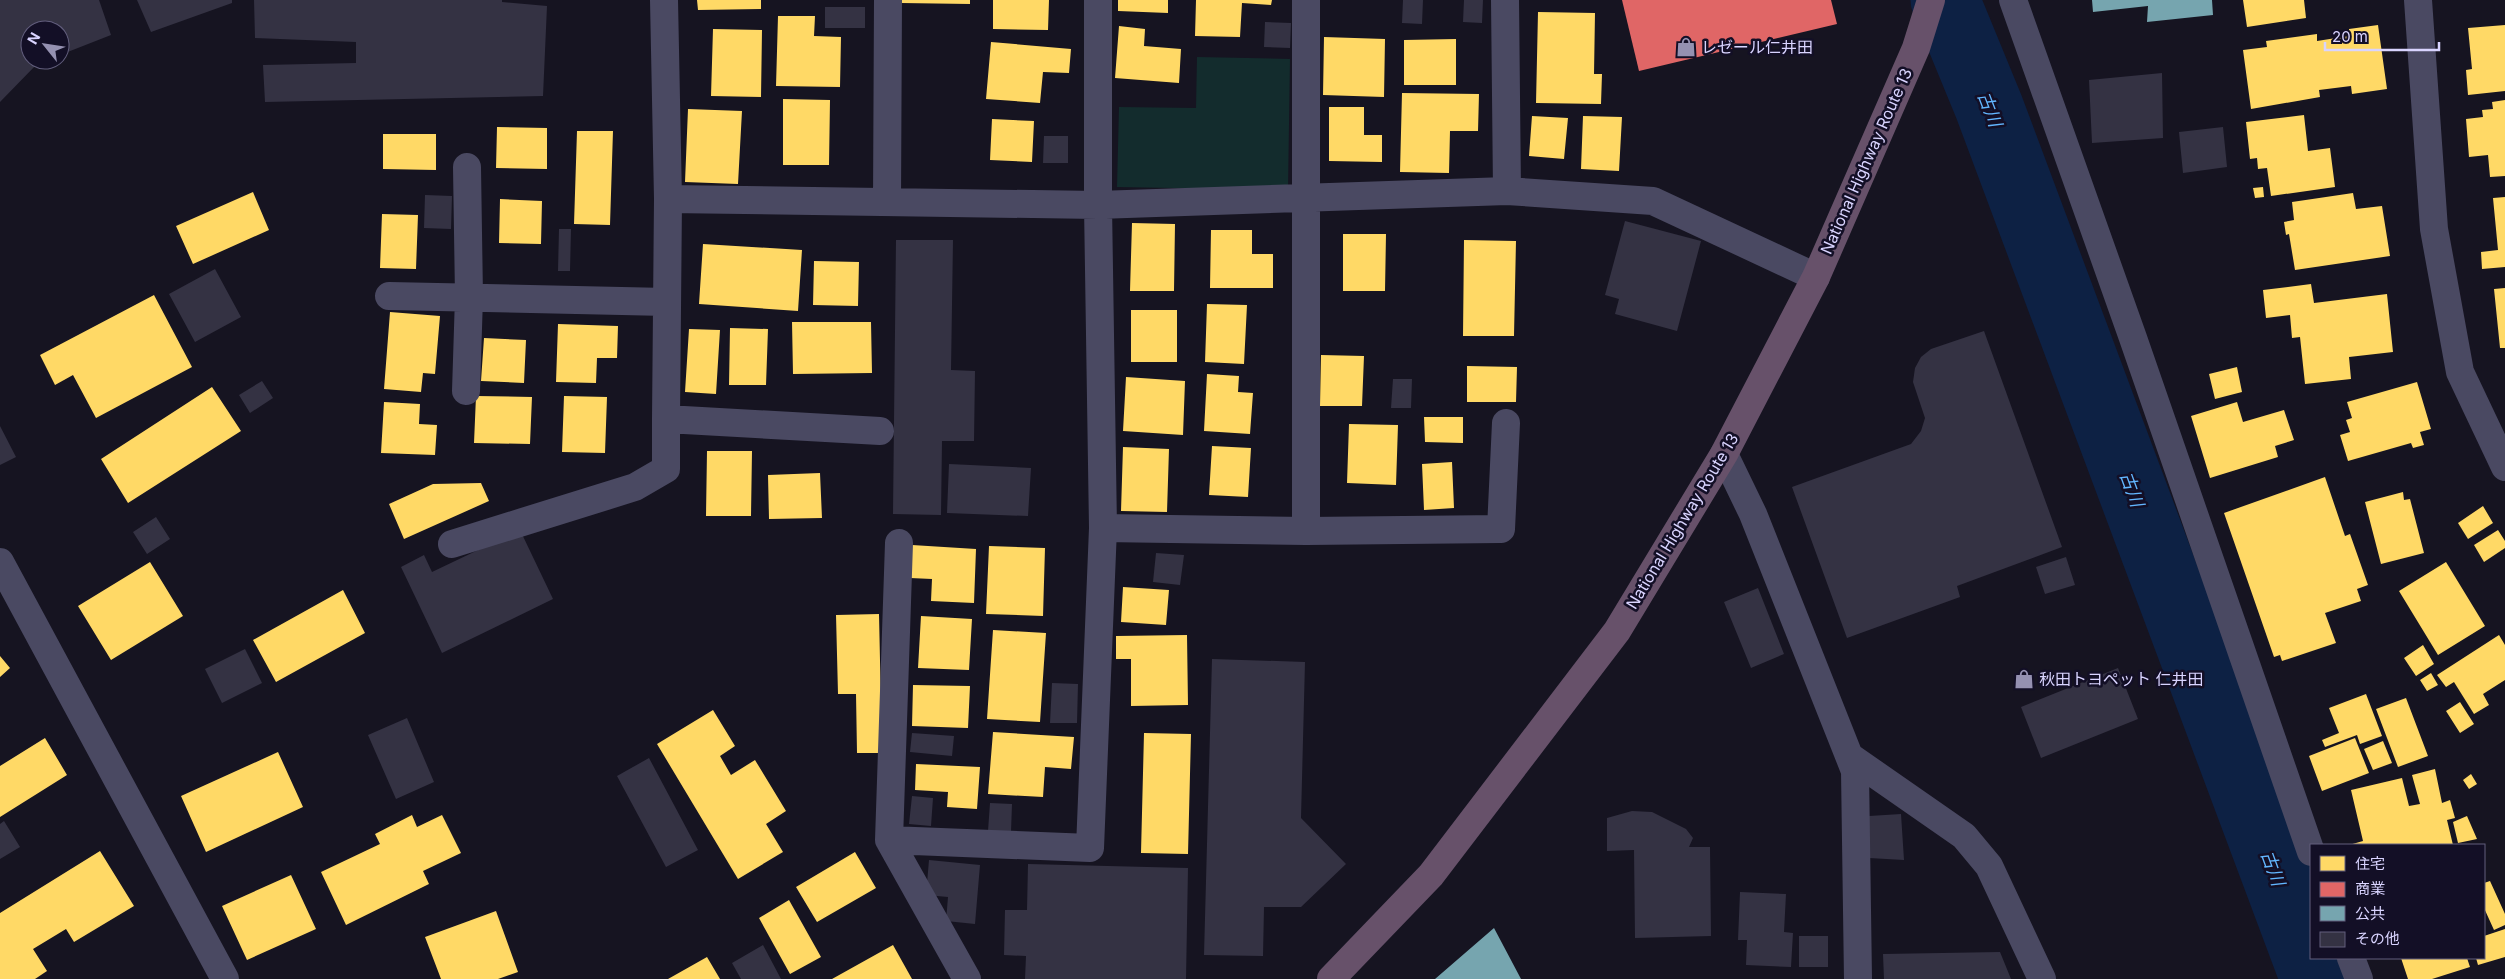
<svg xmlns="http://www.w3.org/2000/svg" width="2505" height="979" font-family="Inter,'Noto Sans JP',sans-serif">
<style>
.green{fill:#132c2d}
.homes{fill:#ffd966}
.shops{fill:#e06666}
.public{fill:#76a5af}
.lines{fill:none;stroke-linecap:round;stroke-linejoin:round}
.river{stroke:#0d2144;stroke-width:69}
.building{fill:#343243}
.minor{stroke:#4a4962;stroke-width:28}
.highway{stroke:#67516a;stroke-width:28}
.labels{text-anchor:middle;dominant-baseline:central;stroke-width:5;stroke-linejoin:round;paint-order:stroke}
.poi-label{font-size:16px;fill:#d9d4ff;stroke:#130f26;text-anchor:start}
.street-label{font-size:16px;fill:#d9d4ff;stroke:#130f26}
.water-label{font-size:18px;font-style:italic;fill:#62b6ff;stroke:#130f26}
</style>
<rect width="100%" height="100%" fill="#161421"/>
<path class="green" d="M1197,57L1290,59L1288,190L1117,187L1119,107L1196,108Z"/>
<path class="homes" d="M697,0H761V9L698,10Z
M901,0H970V4L901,3Z
M993,0H1049L1048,30L993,29Z
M1118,0H1168V13L1118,11Z
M1196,0H1272L1271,5L1242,3L1240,37L1195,36Z
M2243,0H2304L2306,18L2247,27Z
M1538,12L1595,13L1594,74H1602L1601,104L1536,103Z
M778,16H815L814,36L841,37L840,87L776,86Z
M2378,25L2387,89L2352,94L2351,86L2319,90L2320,97L2251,109L2243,50L2267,47L2266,41L2317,34V41L2349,36V29Z
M2505,25V91L2468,95L2466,70L2472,69L2468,28Z
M1119,26L1145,29L1144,46L1181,49L1179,83L1115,78Z
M713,29L762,30L761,97L711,96Z
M1324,37L1385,39L1384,97L1323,95Z
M1456,39V85H1404V40Z
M991,42L1071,49L1069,73L1043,72L1040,103L986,99Z
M1402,93L1479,94L1478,131H1450L1449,173L1400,172Z
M783,99L830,100L829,165H783Z
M2505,100V176L2490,177L2488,155L2469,157L2466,119L2483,117L2482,110L2493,109L2492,102Z
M1329,107H1364V135H1382V162L1329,161Z
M688,109L742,111L738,184L685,182Z
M2304,115L2308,151L2330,148L2335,187L2271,196L2267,168L2258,169L2257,158L2250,159L2246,122Z
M1532,116L1568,118L1564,159L1529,156Z
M1583,116L1622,117L1619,171L1581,169Z
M992,119L1034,121L1032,162L990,160Z
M497,127L547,128V169L496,168Z
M577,131H613L610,225L574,224Z
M383,134H436V170L383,169Z
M2263,187L2264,197L2255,198L2253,188Z
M253,192L269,230L193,264L176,226Z
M2353,193L2356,209L2382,206L2390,256L2295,270L2289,234L2286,235L2284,222L2294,220L2292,202Z
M2505,197V267L2482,269L2481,252L2498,250L2493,198Z
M500,199L542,201L541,244L499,243Z
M382,214L418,215L416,269L380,268Z
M1132,223L1175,224L1174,291H1130Z
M1211,230H1252V254H1273V288H1210Z
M1343,234H1386L1385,291H1343Z
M1464,240L1516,241L1514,336H1463Z
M703,244L802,250L798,311L699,304Z
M814,261L859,262L858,306L813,305Z
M2311,284L2314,303L2387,294L2393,352L2349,357L2351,379L2305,384L2300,337L2292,338L2290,315L2266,318L2263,290Z
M2505,288V348H2500L2494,289Z
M154,295L192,367L96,418L73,375L55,385L40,355Z
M1207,304L1247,305L1244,364L1205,362Z
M1131,310H1177V362H1131Z
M390,312L440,316L435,374L423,373L421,392L384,389Z
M792,322H871L872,373L793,374Z
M558,324L618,326L617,358H597L596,383L556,382Z
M730,328L768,329L766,385H729Z
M689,329L720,330L716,394L685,392Z
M484,338L526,340L524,383L481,381Z
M1321,355L1364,356L1362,406H1320Z
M1467,366L1517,367L1516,402H1467Z
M2237,367L2242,392L2215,399L2209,374Z
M1207,374L1239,376L1238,392L1253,393L1250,434L1204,431Z
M1126,377L1185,381L1183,435L1123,431Z
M2417,382L2431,429L2420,432L2424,445L2413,448L2411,443L2348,461L2340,435L2350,432L2346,420L2352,418L2347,402Z
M212,387L241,431L128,503L101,459Z
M476,396L532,397L530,444L474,443Z
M564,396L607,397L605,453L562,452Z
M384,402L420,404L419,424L437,425L435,455L381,453Z
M2237,402L2243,422L2284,410L2294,440L2275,446L2278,457L2210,478L2191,416Z
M1424,417H1463V443L1425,442Z
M1349,424L1398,425L1396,485L1347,483Z
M1212,446L1251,448L1248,497L1209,495Z
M1123,447L1169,449L1167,512L1121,511Z
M707,451H752L751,516H706Z
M1452,462L1454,508L1424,510L1422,464Z
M820,473L822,518L769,519L768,475Z
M2325,477L2345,536L2350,534L2368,585L2357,589L2361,601L2325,613L2336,643L2282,661L2280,655L2274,657L2224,513Z
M481,483L489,501L404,539L389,504L433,484Z
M2403,492L2404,500L2410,499L2424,553L2381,564L2365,502Z
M2483,506L2493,523L2468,539L2458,523Z
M2498,530L2505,541V548L2484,562L2474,545Z
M912,545L976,549L974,603L931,601L932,579L910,578Z
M989,546L1045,548L1043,616L986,614Z
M150,562L183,616L111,660L78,606Z
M2446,562L2485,626L2438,655L2399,591Z
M1123,587L1169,590L1166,625L1121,622Z
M343,590L365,633L276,682L253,640Z
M879,614L882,753H857L856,694H838L836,615Z
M921,616L972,619L969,670L918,668Z
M993,630L1046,633L1040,722L987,719Z
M1187,635L1188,705L1131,706V659H1116V636Z
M2499,635L2505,645V680L2483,694L2489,705L2474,714L2454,682L2446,687L2437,675Z
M2423,645L2434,664L2416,676L2404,658Z
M0,656L10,668L0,677Z
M2431,673L2438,685L2427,691L2420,680Z
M913,685L970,686L968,728L912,726Z
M2366,694L2382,736L2360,744L2357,735L2325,747L2322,740L2339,733L2329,708Z
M2406,698L2428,756L2398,767L2376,709Z
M2460,702L2474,724L2460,733L2446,711Z
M713,710L735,746L720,756L731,775L755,760L786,811L766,824L783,852L738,879L657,744Z
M993,732L1074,737L1071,769L1045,767L1043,797L988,794Z
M1144,733L1191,734L1188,854L1141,853Z
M45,738L67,775L0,817V766Z
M2355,738L2369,773L2322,791L2309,756Z
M2383,741L2392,763L2373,770L2364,749Z
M278,752L303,807L206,852L181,796Z
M916,764L980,767L977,809L947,807L948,792L915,790Z
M2435,769L2442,803L2450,800L2455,818L2447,820L2453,845H2349L2363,841L2351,790L2402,778L2409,806L2420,804L2412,775Z
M2471,774L2477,784L2469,789L2463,780Z
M412,815L417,827L442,815L461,853L423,871L429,884L346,925L321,872L380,844L375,834Z
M2467,816L2477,839L2458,843L2453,822Z
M100,851L134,906L74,942L66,929L33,949L47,971L35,979H0V913Z
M855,852L876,888L817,922L796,887Z
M291,875L316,929L247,960L222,906Z
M2490,881L2505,914V925L2494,930L2484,908V883Z
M789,900L821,957L790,974L759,918Z
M496,911L518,972L498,979H441L425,937Z
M2505,929V957L2478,965L2476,958H2484V936Z
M893,945L912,979H832Z
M707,957L720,979H668Z
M2401,958H2467L2470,967L2432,979H2408Z"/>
<path class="shops" d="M1622,0H1831L1837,24L1639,71Z"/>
<path class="public" d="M2092,0H2212L2213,15L2147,22L2148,6L2093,12Z
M1494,928L1521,979H1435Z"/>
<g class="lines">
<path class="river" d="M1945,0L1989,107L2315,979"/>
</g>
<path class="building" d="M0,0H99L111,35L60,55V30H30V60H48L36,65L0,102Z
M137,0H232V3L151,32Z
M254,0H502V2L547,6L543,96L265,102L263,65L356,63V42L255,38Z
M1403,0H1423L1422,24L1402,23Z
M1464,0H1483L1482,23L1463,22Z
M825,7H865V28H825Z
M1265,22L1291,23L1290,48L1264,47Z
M2162,73L2163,138L2092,143L2089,80Z
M2223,127L2227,167L2183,173L2179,132Z
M1044,136H1068V163H1043Z
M425,195L452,196L451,229L424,228Z
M1625,221L1701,241L1677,331L1615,314L1619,299L1605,295Z
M559,229H571L570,271H558Z
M896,240H953L951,370L975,371L974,441H942L941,515L893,514Z
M215,269L241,317L195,342L169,294Z
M1984,331L2062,547L1957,586L1960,597L1847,638L1792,487L1911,444L1921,431L1925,418L1913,382L1915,368L1921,357L1931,349Z
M1393,379H1412L1411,408H1391Z
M262,381L273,398L250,413L239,395Z
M0,426L16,457L0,465Z
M949,464L1031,468L1028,516L947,513Z
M156,517L170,539L147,554L133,532Z
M520,530L553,599L442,653L401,567L424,555L432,572Z
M1156,553L1184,555L1180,585L1153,582Z
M2066,557L2075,585L2045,594L2036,567Z
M1758,588L1784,654L1751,668L1724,602Z
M245,649L262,683L222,703L205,669Z
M1212,659L1305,662L1301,818L1346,864L1301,907H1264L1263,956L1204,955Z
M2118,668L2138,719L2041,758L2021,707Z
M1052,683L1078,684L1077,723H1050Z
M407,718L434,782L396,799L368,735Z
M912,733L954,736L952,756L910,752Z
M649,758L698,850L666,867L617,776Z
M912,796L933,798L931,826L909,824Z
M990,803L1012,804L1011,832L988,831Z
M1632,811L1652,812L1686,829L1693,838L1689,847H1710L1711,936L1635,938L1634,850L1607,851V818Z
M1901,814L1904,860L1869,858V816Z
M4,821L20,847L0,859V824Z
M929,860L980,865L975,924L946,921L948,897L926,895Z
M1028,864L1188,868L1186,979H1025L1026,956L1004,955L1005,910H1027Z
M1740,892L1786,894L1784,932L1793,933L1791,967L1746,965L1747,940H1738Z
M1799,936H1828V967H1799Z
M763,945L781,979H741L732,963Z
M2000,952L2011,979H1884L1883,954Z"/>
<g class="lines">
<path class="minor" d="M664,0L668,199
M1098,0V205L1507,191L1505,0
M1306,0V531
M2013,0L2133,338L2311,852
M2418,0L2434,229L2460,372L2505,467
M1507,191L1653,201L1816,277
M887,202L888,0
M389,296L667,302
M466,391L469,297L467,167
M880,431L666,419L668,199L1098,205L1103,528L1090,848L889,840L967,979
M1724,454L1753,514L1855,771L1858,979
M1103,528L1306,531L1501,529L1506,423
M452,544L635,487L666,469V419
M0,562L225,979
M1849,756L1964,836L1989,866L2042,979
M889,840L899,543
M2351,958L2359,979"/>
<path class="highway" d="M1331,979L1431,875L1617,631L1724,454L1816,277L1916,48L1931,0"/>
</g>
<defs>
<symbol id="shop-bare" viewBox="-9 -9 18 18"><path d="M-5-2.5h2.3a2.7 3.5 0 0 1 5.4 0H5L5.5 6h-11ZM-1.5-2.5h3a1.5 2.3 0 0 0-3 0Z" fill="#9591b1" stroke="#130f26" stroke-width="2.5" paint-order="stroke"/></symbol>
</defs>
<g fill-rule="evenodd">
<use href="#shop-bare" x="1672" y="33" width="28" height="28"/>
<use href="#shop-bare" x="2010" y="665" width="28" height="28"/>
</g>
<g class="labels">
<g class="poi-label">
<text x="1701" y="47">レゼール仁井田</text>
<text x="2039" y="679">秋田トヨペット 仁井田</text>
</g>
<g class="street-label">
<text transform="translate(1866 161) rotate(-66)">National Highway Route 13</text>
<text transform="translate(1682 521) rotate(-59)">National Highway Route 13</text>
</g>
<g class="water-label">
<text transform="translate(1990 109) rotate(69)">古川</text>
<text transform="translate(2132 489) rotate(70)">古川</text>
<text transform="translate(2273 868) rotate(70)">古川</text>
</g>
</g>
<rect x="2310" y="844" width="175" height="115" fill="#130f26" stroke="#625e7d"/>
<rect x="2320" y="856" width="25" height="15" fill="#ffd966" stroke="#625e7d"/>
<text x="2355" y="869" font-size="15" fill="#d9d4ff">住宅</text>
<rect x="2320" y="882" width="25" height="15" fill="#e06666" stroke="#625e7d"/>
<text x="2355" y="894" font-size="15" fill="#d9d4ff">商業</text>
<rect x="2320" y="906" width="25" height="15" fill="#76a5af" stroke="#625e7d"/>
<text x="2355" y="919" font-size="15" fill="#d9d4ff">公共</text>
<rect x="2320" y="932" width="25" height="15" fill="#343243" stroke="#625e7d"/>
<text x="2355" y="944" font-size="15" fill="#d9d4ff">その他</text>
<g transform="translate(45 45) rotate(300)"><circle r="24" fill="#130f26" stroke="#625e7d"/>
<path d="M0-4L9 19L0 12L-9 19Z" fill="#9591b1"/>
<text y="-8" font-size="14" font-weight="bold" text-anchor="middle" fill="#d9d4ff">N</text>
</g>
<path d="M2325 42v8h114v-8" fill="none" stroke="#d9d4ff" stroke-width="2.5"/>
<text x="2332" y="42" font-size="15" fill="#d9d4ff" stroke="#130f26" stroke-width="4" paint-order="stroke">20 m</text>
</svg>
